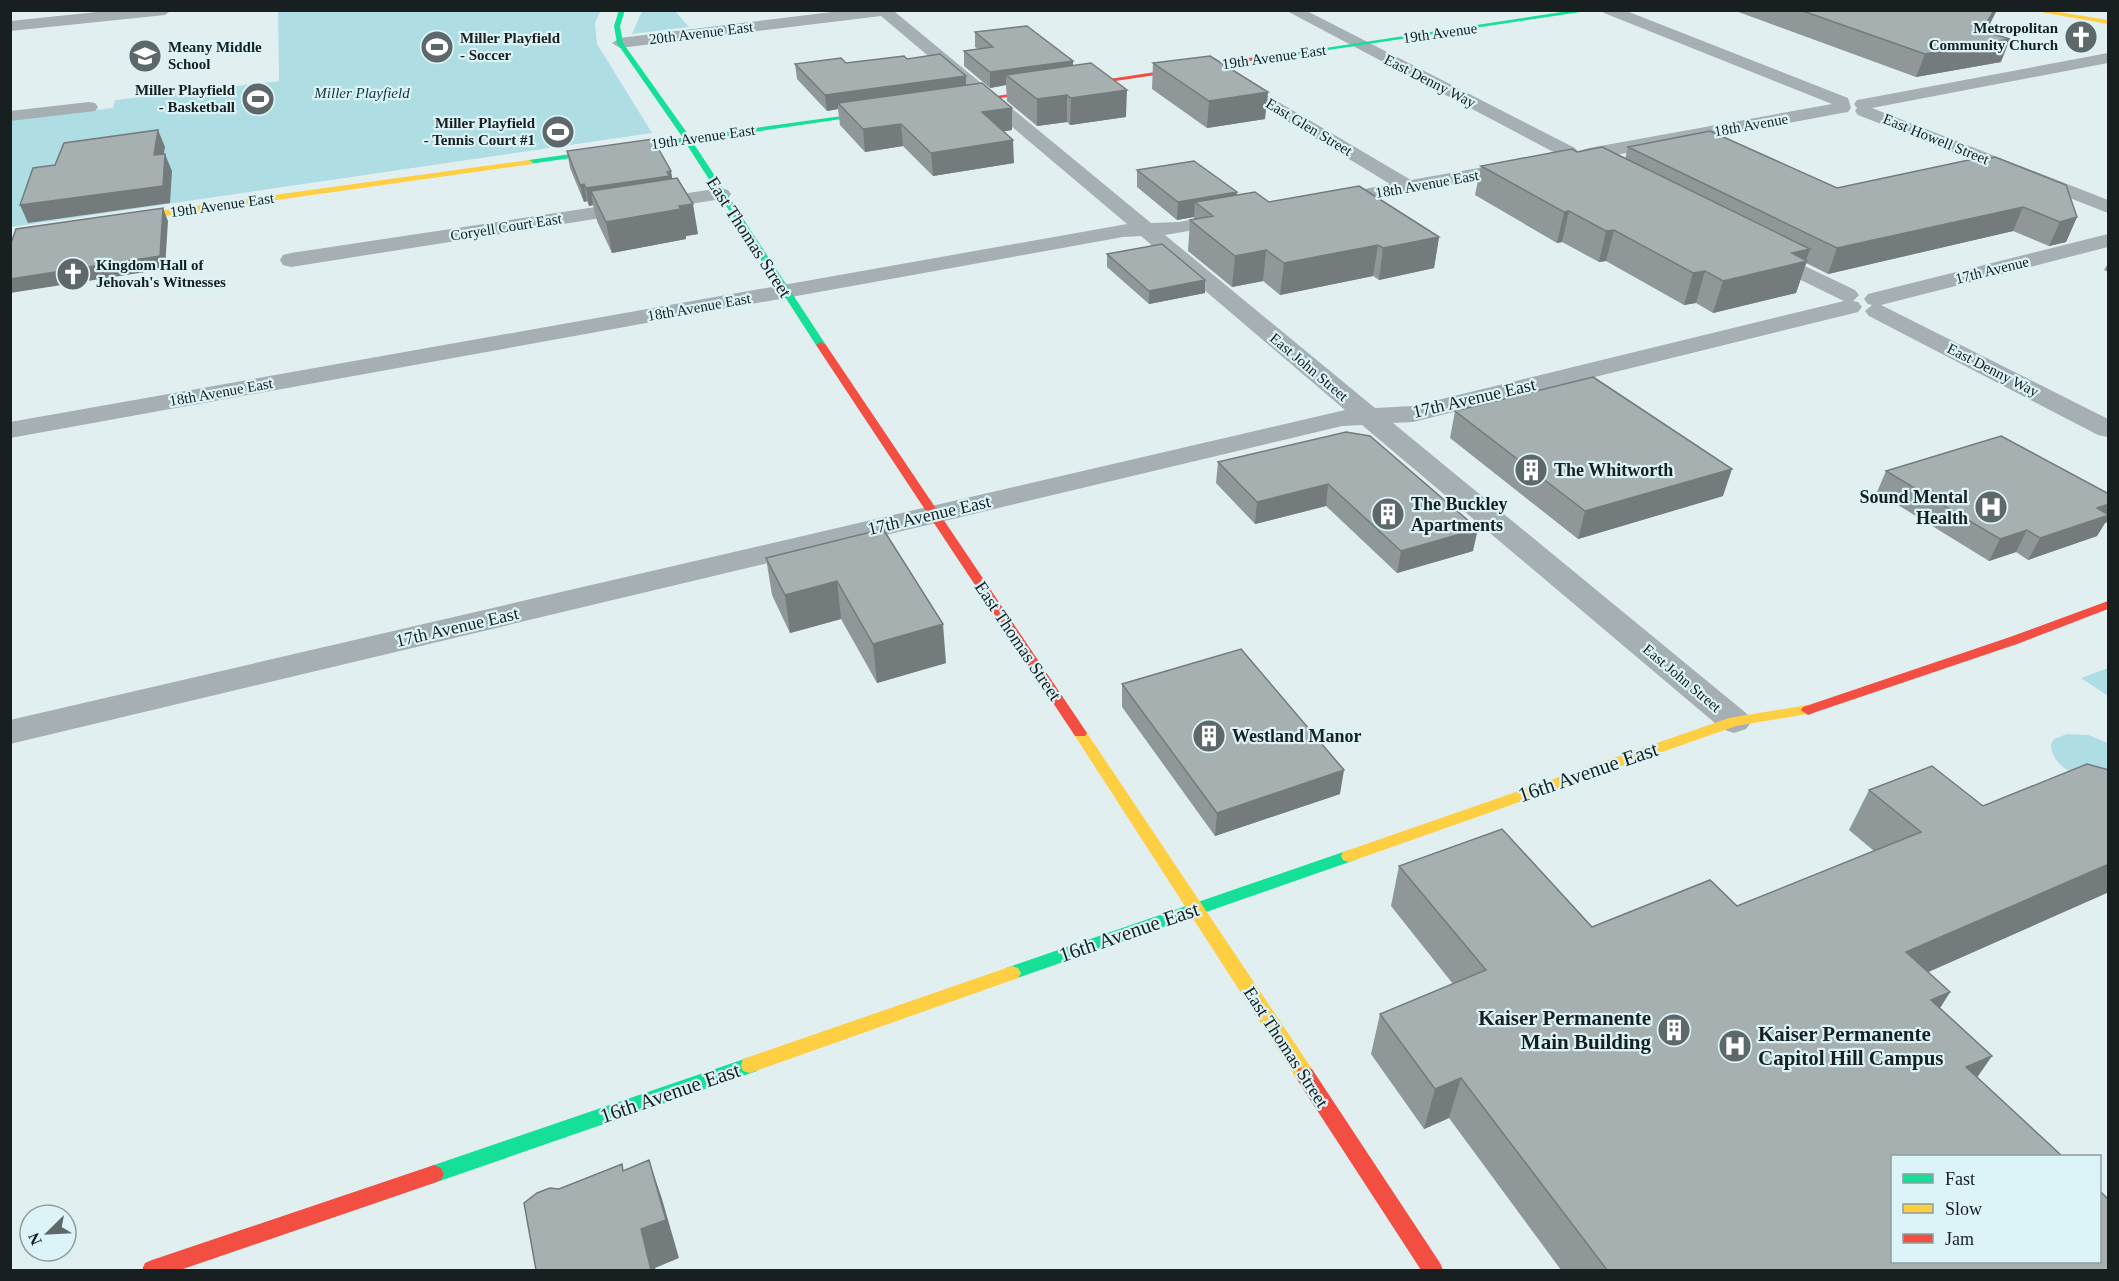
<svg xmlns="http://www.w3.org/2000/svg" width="2119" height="1281" font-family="'Times New Roman',serif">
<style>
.green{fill:#afdde4}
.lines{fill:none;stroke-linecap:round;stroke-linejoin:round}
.street{fill:#a5afb4;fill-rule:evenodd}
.fast{fill:#16e098;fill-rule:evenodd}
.slow{fill:#ffcf43;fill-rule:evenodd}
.jam{fill:#f24e42;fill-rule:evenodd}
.wall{fill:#8f9798}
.shaded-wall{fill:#747b7c}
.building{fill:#a6b0b1;stroke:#747b7c;stroke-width:1.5}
.labels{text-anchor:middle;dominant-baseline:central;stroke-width:4.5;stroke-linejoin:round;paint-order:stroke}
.far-poi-label{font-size:15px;font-weight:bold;fill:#171f21;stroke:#dcf3f7;text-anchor:end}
.far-street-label{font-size:15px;fill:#171f21;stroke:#dcf3f7}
.far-park-label{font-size:15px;font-style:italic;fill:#0d363b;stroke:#dcf3f7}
.street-label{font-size:18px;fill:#171f21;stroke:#dcf3f7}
.poi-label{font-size:18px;font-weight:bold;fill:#171f21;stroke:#dcf3f7;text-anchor:start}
.near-street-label{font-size:21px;fill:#171f21;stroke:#dcf3f7}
.near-poi-label{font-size:21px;font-weight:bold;fill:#171f21;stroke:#dcf3f7;text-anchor:end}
</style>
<rect width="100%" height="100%" fill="#e2eff1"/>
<path class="green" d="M601,10L595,23L597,44L652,133L11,227L10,120L113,108L115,100L279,81L278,11Z
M642,11H675L689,27L632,34Z
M2108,668V696L2081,678Z
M2067,734L2088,735L2108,743V785C2087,779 2052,772 2051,744L2054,739Z"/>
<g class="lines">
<path class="street" d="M116,10H172L165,15L10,31V21Z
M848,10H896L895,12L1151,223L1179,222L1234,212L1241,214L1245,218L1241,222L1165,235L1375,408L1413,406L1844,301L1755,258L1752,253L1755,248L1763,246L1855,290L1859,295L1853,301L1858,302L1862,307L1858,312L1413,422L1393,423L1746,713L1752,721L1746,729L1734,733L1722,729L1362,425L1342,426L10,744V720L1345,410L1141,236L1123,237L10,438V422L1127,224L881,16L620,48L612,43L620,38Z
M1285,10H1305L1575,148L1578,152L1575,156H1561Z
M1602,10H1624L1848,98L1851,108L1848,112L1842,113L1589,160L1582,158L1579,154L1582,150L1589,148L1832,104L1604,13Z
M2108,53V63L1872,108L2108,200V213L1858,115L1855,111L1857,108L1854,104L1857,100L1863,99Z
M1229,73L1411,180L1523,160L1530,162L1533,166L1530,170L1523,172L1326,208L1319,206L1316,202L1319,198L1390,184L1223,82L1220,78L1223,74Z
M89,102L95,103L98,107L95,111L10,121V111Z
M721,188L728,190L731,194L728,198L291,267L283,265L280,260L283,255L291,253Z
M2108,234V247L1881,305L2108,419V437L2098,435L1869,316L1865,311L1872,305L1868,304L1864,299L1868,294Z"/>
<path class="fast" d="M619,10H625L620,26L623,43L690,137L885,110L889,112L692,141L826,345L825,347L821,348L816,345L685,142L529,164L525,162L529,160L683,138L617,43L614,26Z
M1575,10H1594L1282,57L1279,55Z
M1349,850L1355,852L1357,856L1355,860L1012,980L1006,978L1003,973L1006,968Z
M750,1057L757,1059L759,1065L757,1071L434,1183L427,1180L424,1174L427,1168L434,1165Z"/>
<path class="slow" d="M2029,10H2047L2108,20V24Z
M529,160L533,162L532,164L122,222L118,219L122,216Z
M1808,705L1813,707L1815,710L1813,713L1736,726L1355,860L1349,862L1343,860L1341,856L1343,852L1729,718Z
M1080,728L1085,730L1312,1069L1314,1075L1312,1081L1305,1083L1298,1081L1075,736L1073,733L1075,730Z
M1012,966L1018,968L1021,973L1018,978L750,1073L743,1071L741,1065L743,1059Z"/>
<path class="jam" d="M1282,53L1284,56L954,105L950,103Z
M821,342L826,345L1085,730L1087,733L1085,736H1075L816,345Z
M2108,601V609L2020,643L1813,713L1808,715L1801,710L1803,707L2010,637Z
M1305,1067L1312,1069L1440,1263L1443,1270H1421L1298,1081L1296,1075L1298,1069Z
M434,1165L441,1168L444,1174L441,1180L434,1183L180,1270H142L145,1263L152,1260Z"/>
</g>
<path class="wall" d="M1733,10H1997L1986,32L2001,62L1916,77Z
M975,32L1073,66L1126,117L1070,125L1067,122L1037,126L1007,101L1006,85L990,88L964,66V51L978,49L975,47Z
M907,59L966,85L1012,108V130L1003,131L1014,163L933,176L903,146L865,152L840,125L838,109L827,111L797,79L795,64L846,63Z
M1153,63L1265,119L1207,128L1152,89Z
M1628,147L1837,188L1978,158L2077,217L2066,242L2049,246L2013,231L1828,274L1806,263L1796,293L1713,313L1696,303L1684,305L1606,261L1599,262L1562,242L1557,243L1475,195L1481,166L1577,152L1625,159Z
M567,151L672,179L698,234L686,236V239L612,253L597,221L593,205L589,206L587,201L584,202L570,168Z
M1137,170L1236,195L1439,237L1434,268L1379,280L1373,276L1280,295L1263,281L1232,287L1188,251L1190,220H1194V217L1177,220L1137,187Z
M1107,254L1205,293L1149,304L1107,267Z
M2109,262V272L2104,270Z
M1455,411L1723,496L1578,539L1450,438Z
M1346,432L1473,551L1397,573L1326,506L1255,524L1216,483L1218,462Z
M1886,471L2109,494V521L2105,523L2097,536L2028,560L2016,552L1989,561L1877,492Z
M883,529L946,663L877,683L841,619L790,633L772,595L766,558Z
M1122,684L1340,794L1215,836L1122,707Z
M2109,770V892L1928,972L1950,992L1940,1008L1977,1077L2109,1270H1561L1449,1118L1424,1129L1371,1054L1380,1014L1453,984L1391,906L1399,866L1592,927L1737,906L1874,851L1849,830L1869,790L1983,806Z"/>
<path class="shaded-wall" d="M1994,10H1997L1978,45L2010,39L2001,62L1916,77L1925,54L1982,31Z
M1073,61V76L1006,75V85L990,88V72Z
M966,76V91L838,103V109L827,111L825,95Z
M1127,90L1126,117L1070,125L1071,98Z
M1268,92L1265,119L1207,128L1209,101Z
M1067,95V122L1037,126V99Z
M1012,108V130L982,135V112Z
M901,124L903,146L865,152L863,129Z
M158,130L165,147L161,172L154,155Z
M1013,140L1014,163L933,176L931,153Z
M165,154L172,171L170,203L28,223L20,205Z
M671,171L674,189L591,191L593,205L589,206L586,188Z
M584,184L587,201L584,202L580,185Z
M1237,192L1235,210L1195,202L1194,217L1177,220L1178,202Z
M693,204L698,234L686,236V239L612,253L606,222Z
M2023,207L2013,231L1828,274L1837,248Z
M163,208L168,221L165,269L10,293V279Z
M1569,211L1562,242L1557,243L1564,212Z
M2077,217L2066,242L2049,246L2060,222Z
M1614,230L1606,261L1599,262L1606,231Z
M1439,237L1434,268L1379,280L1383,248Z
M1378,245L1373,276L1280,295L1284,263Z
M1810,249L1806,261H1807L1796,293L1713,313L1723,281L1792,253Z
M1266,250L1263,281L1232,287L1235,256Z
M1705,271L1696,303L1684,305L1693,273Z
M1205,280V293L1149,304V291Z
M1732,469L1723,496L1578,539L1585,511Z
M1328,484L1326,506L1255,524L1257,502Z
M2109,504V521L2105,523L2097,536L2028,560L2040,538L2097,508Z
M1478,529L1473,551L1397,573L1401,551Z
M2027,530L2016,552L1989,561L2000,539Z
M837,581L841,619L790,633L785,595Z
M943,624L946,663L877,683L873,644Z
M1344,770L1340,794L1215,836L1217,813Z
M2109,864V892L1883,992L1906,952Z
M1950,992L1925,1032L1931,1000Z
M1992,1056L1965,1095L1966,1067Z
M1461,1078L1449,1118L1424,1129L1435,1089Z
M649,1160L662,1199L679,1258L655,1268L656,1270H651L641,1229Z"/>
<path class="building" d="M1800,10H1994L1982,31L2010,39L1925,54Z
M1027,26L1073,61L990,72L964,51L993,47L975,32Z
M940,54L966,76L825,95L795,64L841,58L846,63L904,56L907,59Z
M1210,56L1268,92L1209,101L1153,63Z
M1091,63L1127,90L1071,98L1067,95L1037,99L1006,75Z
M982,83L1012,108L982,112L1013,140L931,153L901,124L863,129L838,103Z
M158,130L154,155L165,154L163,186L20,205L33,168L55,165L64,143Z
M1710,131L1837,188L1978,158L1983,160L1995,157L2066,185L2077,217L2060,222L2023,207L1837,248L1628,147Z
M653,139L671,171L667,172L670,176L586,188L584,184L580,185L567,151Z
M1602,147L1810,249L1792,253L1807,261L1723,281L1705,271L1693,273L1614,230L1606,231L1569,211L1564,212L1481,166L1572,149L1577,152Z
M1194,161L1237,192L1178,202L1137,170Z
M677,178L693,204L679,206L681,209L606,222L591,191Z
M1359,186L1439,237L1383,248L1378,245L1284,263L1266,250L1235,256L1190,220L1213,216L1195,202L1255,192L1269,202Z
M163,208L160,256L10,279V246L16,229Z
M1162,244L1205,280L1149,291L1107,254Z
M1593,377L1732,469L1585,511L1455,411Z
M1346,432L1370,436L1478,529L1401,551L1328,484L1257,502L1218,462Z
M2001,436L2109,494V504L2097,508L2109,515L2040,538L2027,530L2000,539L1886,471Z
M883,529L943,624L873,644L837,581L785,595L766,558Z
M1241,649L1344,770L1217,813L1122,684Z
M2087,764L2109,770V864L1906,952L1950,992L1931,1000L1992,1056L1966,1067L2062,1156H1893V1262H2100V1191L2109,1200V1270H1607L1461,1078L1435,1089L1380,1014L1486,970L1399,866L1502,829L1592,927L1710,880L1737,906L1921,832L1869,790L1932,766L1983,806Z
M649,1160L666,1220L641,1229L651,1270H536L524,1203L537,1193L550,1188L559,1189L622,1164L623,1171Z"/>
<defs>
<symbol id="church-disc" viewBox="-11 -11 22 22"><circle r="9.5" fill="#5e686a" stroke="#dcf3f7"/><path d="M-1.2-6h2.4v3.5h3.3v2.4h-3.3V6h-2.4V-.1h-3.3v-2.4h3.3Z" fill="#fff"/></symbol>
<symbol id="stadium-disc" viewBox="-11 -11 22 22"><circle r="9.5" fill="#5e686a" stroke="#dcf3f7"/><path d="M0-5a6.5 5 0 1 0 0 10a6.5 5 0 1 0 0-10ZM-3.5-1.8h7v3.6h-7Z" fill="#fff"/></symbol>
<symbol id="school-disc" viewBox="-11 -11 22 22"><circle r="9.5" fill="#5e686a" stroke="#dcf3f7"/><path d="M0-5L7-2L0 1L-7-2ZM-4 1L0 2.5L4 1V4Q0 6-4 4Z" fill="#fff"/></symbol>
<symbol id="building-disc" viewBox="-11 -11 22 22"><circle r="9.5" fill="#5e686a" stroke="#dcf3f7"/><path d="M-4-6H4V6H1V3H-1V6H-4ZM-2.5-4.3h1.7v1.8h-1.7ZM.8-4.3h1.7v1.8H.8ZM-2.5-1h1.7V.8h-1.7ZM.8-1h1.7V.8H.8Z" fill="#fff"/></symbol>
<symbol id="hospital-disc" viewBox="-11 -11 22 22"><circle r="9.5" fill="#5e686a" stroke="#dcf3f7"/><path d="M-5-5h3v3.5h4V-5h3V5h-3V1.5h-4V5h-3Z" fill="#fff"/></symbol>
</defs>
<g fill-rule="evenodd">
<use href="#church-disc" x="2062" y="18" width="38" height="38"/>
<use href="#stadium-disc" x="418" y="28" width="38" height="38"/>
<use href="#school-disc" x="126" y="37" width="38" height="38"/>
<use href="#stadium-disc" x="239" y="80" width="38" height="38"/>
<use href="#stadium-disc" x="539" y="113" width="38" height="38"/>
<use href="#church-disc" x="54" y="255" width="38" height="38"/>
<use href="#building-disc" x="1512" y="451" width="38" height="38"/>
<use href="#hospital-disc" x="1972" y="488" width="38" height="38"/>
<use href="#building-disc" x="1369" y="495" width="38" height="38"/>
<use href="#building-disc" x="1190" y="717" width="38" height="38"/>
<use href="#building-disc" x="1655" y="1011" width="38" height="38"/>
<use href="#hospital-disc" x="1716" y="1027" width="38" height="38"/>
</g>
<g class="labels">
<g class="far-poi-label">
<text x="2058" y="28">Metropolitan<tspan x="2058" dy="17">Community Church</tspan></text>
<text x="460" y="38" text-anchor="start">Miller Playfield<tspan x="460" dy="17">- Soccer</tspan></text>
<text x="168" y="47" text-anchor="start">Meany Middle<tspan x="168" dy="17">School</tspan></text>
<text x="235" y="90">Miller Playfield<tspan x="235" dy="17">- Basketball</tspan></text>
<text x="535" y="123">Miller Playfield<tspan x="535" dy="17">- Tennis Court #1</tspan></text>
<text x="96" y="265" text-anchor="start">Kingdom Hall of<tspan x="96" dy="17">Jehovah's Witnesses</tspan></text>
</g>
<g class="far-street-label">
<text transform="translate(701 33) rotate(-7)">20th Avenue East</text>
<text transform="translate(1440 33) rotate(-8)">19th Avenue</text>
<text transform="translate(1274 57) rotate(-8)">19th Avenue East</text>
<text transform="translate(1430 81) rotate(27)">East Denny Way</text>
<text transform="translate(1751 125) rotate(-10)">18th Avenue</text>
<text transform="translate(1309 127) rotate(31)">East Glen Street</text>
<text transform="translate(703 137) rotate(-8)">19th Avenue East</text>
<text transform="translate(1936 139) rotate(22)">East Howell Street</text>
<text transform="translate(1427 184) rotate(-10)">18th Avenue East</text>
<text transform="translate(222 205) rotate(-8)">19th Avenue East</text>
<text transform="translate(506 227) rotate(-9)">Coryell Court East</text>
<text transform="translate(1992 270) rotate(-14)">17th Avenue</text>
<text transform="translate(699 307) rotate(-10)">18th Avenue East</text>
<text transform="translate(1309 367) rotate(40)">East John Street</text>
<text transform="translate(1993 370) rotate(27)">East Denny Way</text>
<text transform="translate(221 392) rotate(-10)">18th Avenue East</text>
<text transform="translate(1682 678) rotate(40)">East John Street</text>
</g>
<g class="far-park-label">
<text x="362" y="93">Miller Playfield</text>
</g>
<g class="street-label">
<text transform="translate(749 237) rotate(57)">East Thomas Street</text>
<text transform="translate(1474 398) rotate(-13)">17th Avenue East</text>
<text transform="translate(929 515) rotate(-13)">17th Avenue East</text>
<text transform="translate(457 627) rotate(-13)">17th Avenue East</text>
<text transform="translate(1018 641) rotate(56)">East Thomas Street</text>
<text transform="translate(1286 1047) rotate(57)">East Thomas Street</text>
</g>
<g class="poi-label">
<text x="1554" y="470">The Whitworth</text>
<text x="1968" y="497" text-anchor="end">Sound Mental<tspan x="1968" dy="21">Health</tspan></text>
<text x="1411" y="504">The Buckley<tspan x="1411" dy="21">Apartments</tspan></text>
<text x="1232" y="736">Westland Manor</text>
</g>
<g class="near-street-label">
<text transform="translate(1588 772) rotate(-19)">16th Avenue East</text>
<text transform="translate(1129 932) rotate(-19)">16th Avenue East</text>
<text transform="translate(670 1093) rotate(-19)">16th Avenue East</text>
</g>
<g class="near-poi-label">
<text x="1651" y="1018">Kaiser Permanente<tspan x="1651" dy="24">Main Building</tspan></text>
<text x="1758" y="1034" text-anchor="start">Kaiser Permanente<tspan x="1758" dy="24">Capitol Hill Campus</tspan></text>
</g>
</g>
<rect width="2119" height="1281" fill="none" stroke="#171f21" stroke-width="24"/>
<rect x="1891" y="1155" width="210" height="108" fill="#dcf3f7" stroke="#8d9ea1" stroke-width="1.5"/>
<rect x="1903" y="1174" width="30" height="9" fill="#16e098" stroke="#8d9ea1" stroke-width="1.5"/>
<text x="1945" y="1185" font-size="18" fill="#171f21">Fast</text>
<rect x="1903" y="1204" width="30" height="9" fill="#ffcf43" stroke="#8d9ea1" stroke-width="1.5"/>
<text x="1945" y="1215" font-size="18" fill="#171f21">Slow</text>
<rect x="1903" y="1234" width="30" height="9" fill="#f24e42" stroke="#8d9ea1" stroke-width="1.5"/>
<text x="1945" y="1245" font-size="18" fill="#171f21">Jam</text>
<g transform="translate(48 1233) rotate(246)"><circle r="28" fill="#dcf3f7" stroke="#8d9ea1" stroke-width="1.5"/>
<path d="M0-4.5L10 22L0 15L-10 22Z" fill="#5e686a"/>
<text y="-9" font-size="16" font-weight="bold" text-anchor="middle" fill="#171f21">N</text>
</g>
</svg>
